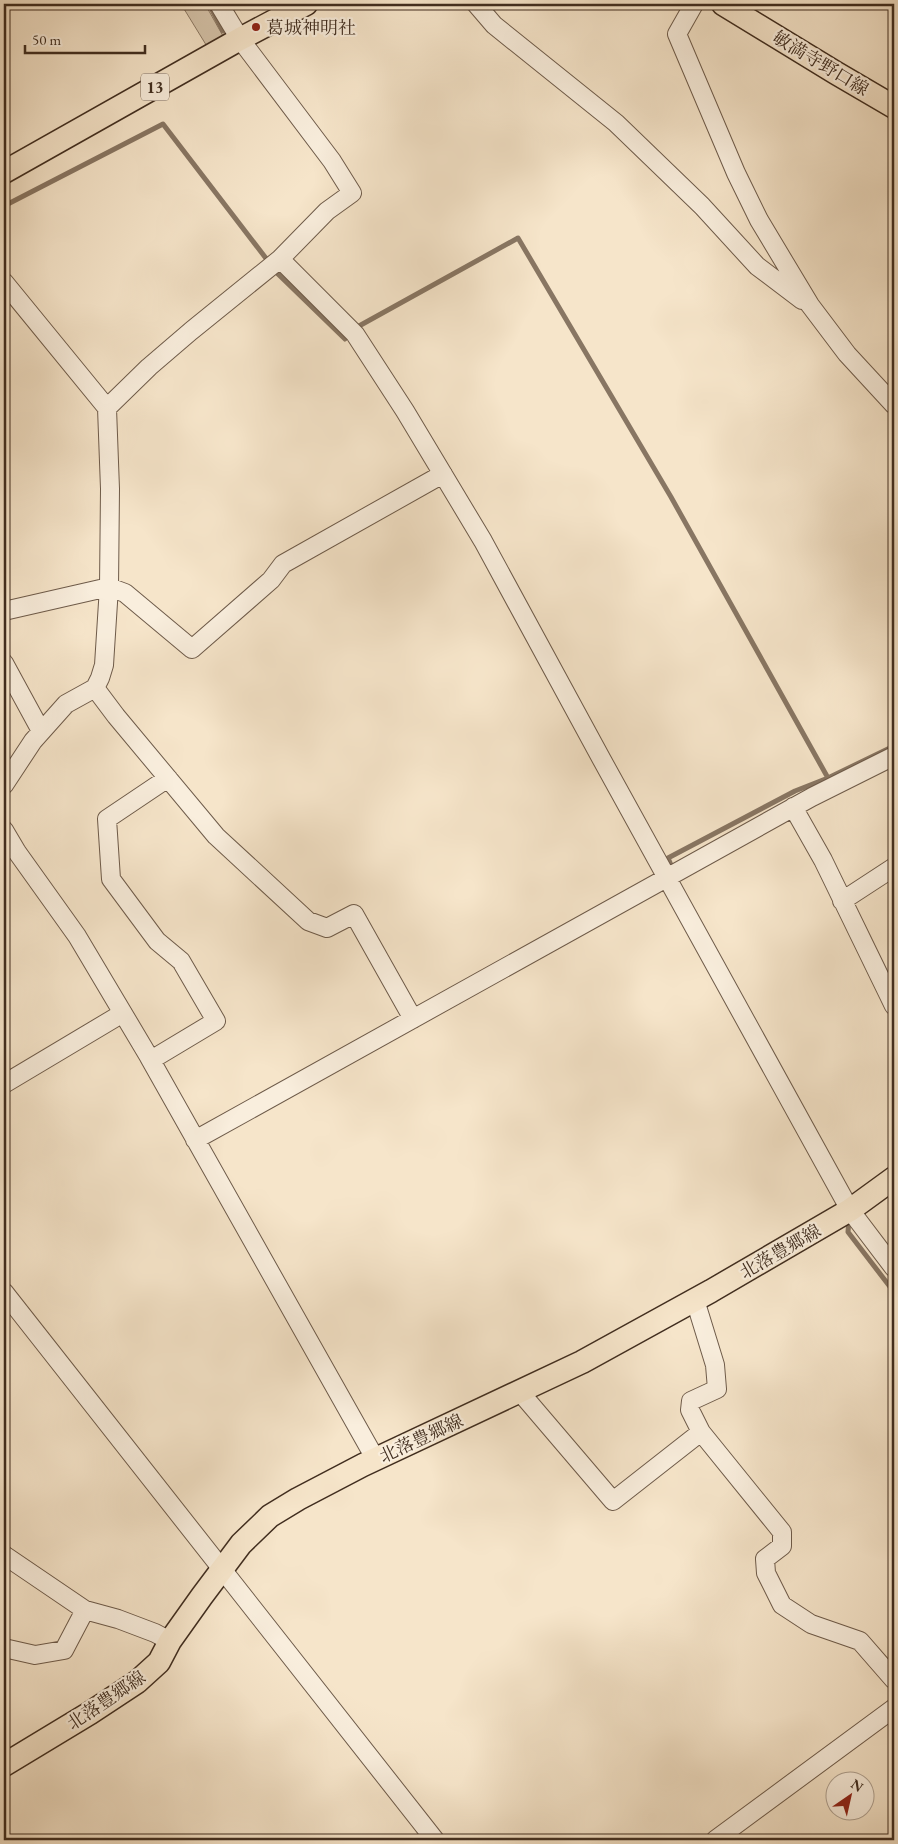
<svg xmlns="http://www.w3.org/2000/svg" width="898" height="1844" font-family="'EB Garamond','Noto Serif JP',serif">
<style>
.green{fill:#d7c6ad;stroke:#8c7a66}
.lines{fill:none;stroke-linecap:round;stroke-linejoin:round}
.stream{stroke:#887663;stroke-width:5}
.minor-casing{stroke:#6e5b4a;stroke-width:20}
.major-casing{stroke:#402d1f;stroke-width:25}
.minor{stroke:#f9eedd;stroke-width:18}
.major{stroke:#f6e5ca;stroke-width:22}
.poi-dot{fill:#8f2418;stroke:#f9eedd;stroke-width:2}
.labels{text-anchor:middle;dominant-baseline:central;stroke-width:4.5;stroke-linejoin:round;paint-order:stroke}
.shield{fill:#f9eedd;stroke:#786758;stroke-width:1}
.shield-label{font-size:16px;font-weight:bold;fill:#402d1f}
.poi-label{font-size:18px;fill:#402d1f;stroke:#f9eedd;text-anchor:start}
.street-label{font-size:18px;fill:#402d1f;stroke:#f9eedd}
</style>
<rect width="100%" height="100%" fill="#f6e5ca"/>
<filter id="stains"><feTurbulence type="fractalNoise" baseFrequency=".004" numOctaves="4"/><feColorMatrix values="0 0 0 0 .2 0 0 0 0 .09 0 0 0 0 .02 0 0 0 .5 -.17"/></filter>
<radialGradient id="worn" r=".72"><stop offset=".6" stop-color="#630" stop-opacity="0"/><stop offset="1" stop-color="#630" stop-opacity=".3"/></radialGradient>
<path class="green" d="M181,4H205L232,52L216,61Z"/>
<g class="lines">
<path class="stream" d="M209,4L223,31
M4,206L163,124L278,274L345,339L359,326L518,238L671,497L828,778L894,746
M673,870L668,858L795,791L828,778
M849,1218L848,1232L894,1292"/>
<defs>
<path id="minor" d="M476,4L494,25L616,123L702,206L757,266L802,300
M694,4L677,34L736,173L759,220L810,305L847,354L894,405
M280,259L355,334L405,411L483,541L602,760L850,1210L894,1268
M4,282L107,408L110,489L109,587L104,665L100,678L95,688L66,704L33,741L4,785
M107,408L149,367L191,331L280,259L327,211L352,193L332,161L240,39L219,4
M4,611L109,587L125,593L192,649L271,580L283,564L443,474
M4,663L41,731
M95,688L116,716L216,836L308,921L327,928L354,914L413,1019
M793,807L823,860L894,1006
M4,830L17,852L77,936L149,1057L376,1460
M842,901L894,867
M151,1060L216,1021L181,961L157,941L111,879L107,819L168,778
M4,1084L123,1013
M195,1140L812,797L894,756
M4,1292L435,1840
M695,1300L715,1365L717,1389L691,1401L690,1410L701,1432
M520,1392L613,1501L701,1432L782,1532V1546L765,1559L766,1573L782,1605L811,1624L860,1641L894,1680
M4,1555L85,1610L118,1619L155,1633L170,1641
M4,1648L35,1655L64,1650L85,1610
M715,1840L894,1708"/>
<path id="major" d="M723,4L836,73L894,107
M4,172L240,39L306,4
M4,1765L90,1713L137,1682L159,1662L170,1641L202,1596L241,1544L270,1516L298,1499L363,1465L582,1362L711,1291L850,1210L894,1178"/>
</defs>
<use href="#minor" class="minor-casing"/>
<use href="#major" class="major-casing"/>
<use href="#minor" class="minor"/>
<use href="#major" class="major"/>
</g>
<circle class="poi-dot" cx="256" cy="27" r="5"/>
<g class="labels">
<rect class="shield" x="141" y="73.5" width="28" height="27" rx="4"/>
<g class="shield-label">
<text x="155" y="87">13</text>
</g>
<g class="poi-label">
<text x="266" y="27">葛城神明社</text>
</g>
<g class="street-label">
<text transform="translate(821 63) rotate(31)">敏満寺野口線</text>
<text transform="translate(780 1251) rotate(-30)">北落豊郷線</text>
<text transform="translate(421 1438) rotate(-25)">北落豊郷線</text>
<text transform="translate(106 1700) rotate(-34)">北落豊郷線</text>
</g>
</g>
<rect width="898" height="1844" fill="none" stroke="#f6e5ca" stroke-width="20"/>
<rect x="5" y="5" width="888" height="1834" fill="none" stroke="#402d1f" stroke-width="2.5"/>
<rect x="10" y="10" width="878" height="1824" fill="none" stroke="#402d1f"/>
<g transform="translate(850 1796) rotate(34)"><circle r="24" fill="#f9eedd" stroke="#afa191"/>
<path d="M0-4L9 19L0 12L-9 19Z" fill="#8f2418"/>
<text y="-8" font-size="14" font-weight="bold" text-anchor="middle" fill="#402d1f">N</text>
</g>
<path d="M25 45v8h120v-8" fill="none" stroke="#402d1f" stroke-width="2.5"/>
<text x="32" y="45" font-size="15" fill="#402d1f" stroke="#f9eedd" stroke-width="4" paint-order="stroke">50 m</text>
<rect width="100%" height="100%" filter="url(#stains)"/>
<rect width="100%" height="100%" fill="url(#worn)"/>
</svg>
